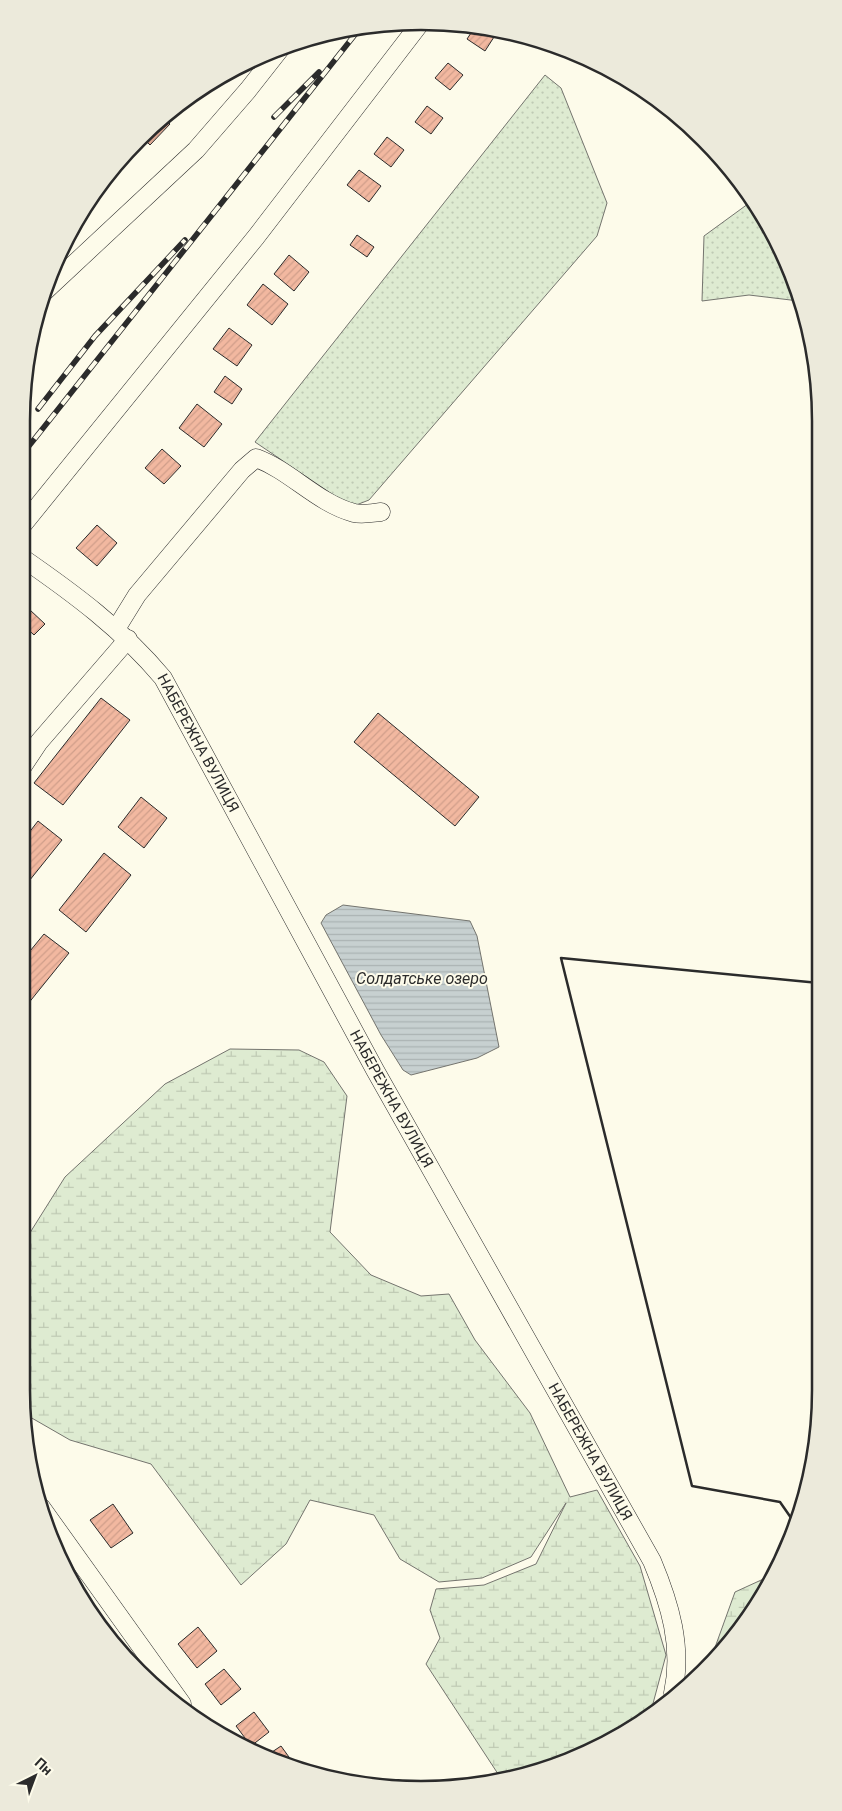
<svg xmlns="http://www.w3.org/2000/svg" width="842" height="1811" font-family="Roboto,sans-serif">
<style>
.grass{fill:url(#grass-dots);stroke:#74746e}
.wetland{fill:url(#wetland-marsh);stroke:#74746e}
.water{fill:url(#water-rules);stroke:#74746e}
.building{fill:url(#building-hatch);stroke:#2b2b2b}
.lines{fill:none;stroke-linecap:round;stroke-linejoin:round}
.minor-casing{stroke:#2b2b2b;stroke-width:19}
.minor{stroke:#fdfbea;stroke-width:18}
.rail-casing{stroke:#2b2b2b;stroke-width:5.5}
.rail{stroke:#fdfbea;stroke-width:4;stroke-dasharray:11;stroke-linecap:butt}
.wall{stroke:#2b2b2b;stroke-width:2.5}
.labels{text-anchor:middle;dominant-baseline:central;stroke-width:4;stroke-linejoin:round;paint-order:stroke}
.street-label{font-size:15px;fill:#2b2b2b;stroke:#fdfbea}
.water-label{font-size:16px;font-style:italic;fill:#2b2b2b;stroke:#fdfbea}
.rim{fill:none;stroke:#2b2b2b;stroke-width:2.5}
</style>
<defs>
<pattern id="grass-dots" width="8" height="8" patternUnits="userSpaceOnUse" patternTransform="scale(1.25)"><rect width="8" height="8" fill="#deebd1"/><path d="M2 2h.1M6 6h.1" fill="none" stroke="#bfcab4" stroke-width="1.8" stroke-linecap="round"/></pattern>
<pattern id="wetland-marsh" width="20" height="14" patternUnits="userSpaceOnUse" patternTransform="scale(1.25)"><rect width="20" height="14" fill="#deebd1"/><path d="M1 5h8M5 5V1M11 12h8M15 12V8" fill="none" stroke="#bfcab4"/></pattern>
<pattern id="water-rules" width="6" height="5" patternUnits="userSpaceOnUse" patternTransform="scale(1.25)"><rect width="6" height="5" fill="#c7d0d0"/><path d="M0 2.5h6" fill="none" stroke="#abb3b3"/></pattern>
<pattern id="building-hatch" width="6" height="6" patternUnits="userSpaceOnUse" patternTransform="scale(1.25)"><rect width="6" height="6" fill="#f2b8a0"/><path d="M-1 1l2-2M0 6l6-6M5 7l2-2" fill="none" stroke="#d09e8a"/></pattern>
</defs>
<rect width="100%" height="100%" fill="#fdfbea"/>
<path class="grass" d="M545,75L561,88L607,203L597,236L369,500L351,507L255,442Z
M752,201L790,268L799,301L749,295L702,301L704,236Z"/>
<path class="wetland" d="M230,1049L299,1050L324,1062L347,1096L330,1232L371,1275L421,1296L449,1294L475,1340L530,1413L570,1497L597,1490L640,1566L666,1655L651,1711L621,1736L549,1769L502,1780L426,1664L440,1638L430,1610L436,1589L484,1585L536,1564L566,1503L531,1557L482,1578L439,1582L400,1559L374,1515L310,1500L286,1544L241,1585L151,1464L70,1440L30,1417L24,1407L21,1390V1247L65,1177L165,1084Z
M770,1576L721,1654L709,1664L735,1592Z"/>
<path class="water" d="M343,905L470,921L477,936L499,1047L477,1058L411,1075L403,1070L381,1035L321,923L326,915Z"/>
<path class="building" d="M475,27L494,37L485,51L467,39Z
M448,63L463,75L450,90L435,78Z
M427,106L443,118L431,134L415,122Z
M164,118L170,124L150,145L141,136Z
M387,137L404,150L391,167L374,154Z
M359,170L381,186L369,202L347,185Z
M357,235L374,247L367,257L350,245Z
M289,255L309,272L294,291L274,274Z
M263,284L288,304L272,325L247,305Z
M229,328L252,345L237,366L213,349Z
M225,376L242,389L232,404L214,392Z
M197,404L222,424L204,447L179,428Z
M162,449L181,466L164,484L145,468Z
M97,525L117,543L97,566L76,548Z
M30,610L45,624L34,635L21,623V619Z
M101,698L130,720L63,805L34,783Z
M378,713L479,797L455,826L354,742Z
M141,797L167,818L144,848L118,827Z
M38,821L62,840L21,891V843Z
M104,853L131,875L86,932L59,910Z
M44,934L69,953L23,1010L21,1009V962Z
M113,1504L133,1533L111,1548L90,1520Z
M198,1627L217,1651L197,1668L178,1644Z
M112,1638L130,1659L129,1660L120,1653L110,1640Z
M224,1669L241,1689L221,1705L205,1684Z
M254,1712L269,1732L251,1746L236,1726Z
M281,1746L294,1764L269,1754Z"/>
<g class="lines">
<defs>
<g id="minor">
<path d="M44,292L196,150L248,90L281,48"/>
<path d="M21,527L256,237L422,21"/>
<path id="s1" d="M21,557C73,593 122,629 163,678L375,1070L652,1561C670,1604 683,1647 673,1693"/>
<path d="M116,629L137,595L242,470L256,458C291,471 317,503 354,513C362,515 372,513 381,512"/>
<path d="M21,769L39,742L128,639"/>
<path d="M41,1507L182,1704"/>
</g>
</defs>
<use href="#minor" class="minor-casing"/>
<use href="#minor" class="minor"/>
<defs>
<path id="rail" d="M274,117L319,72
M38,409L95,336L185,240
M21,456L361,27"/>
</defs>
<use href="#rail" class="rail-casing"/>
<use href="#rail" class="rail"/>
<path class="wall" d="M796,1525L780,1502L692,1486L561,958L819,983"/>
</g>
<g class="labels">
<g class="street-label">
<text stroke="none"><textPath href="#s1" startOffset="261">НАБЕРЕЖНА ВУЛИЦЯ</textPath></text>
<text stroke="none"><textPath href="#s1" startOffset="666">НАБЕРЕЖНА ВУЛИЦЯ</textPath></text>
<text stroke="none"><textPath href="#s1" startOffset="1071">НАБЕРЕЖНА ВУЛИЦЯ</textPath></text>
</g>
<g class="water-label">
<text x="422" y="978">Солдатське озеро</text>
</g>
</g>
<path d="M0 0H842V1811H0ZM421 30H421A391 391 0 0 1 812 421V1390A391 391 0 0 1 421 1781H421A391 391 0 0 1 30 1390V421A391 391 0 0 1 421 30Z" fill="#eceadb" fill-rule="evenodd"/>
<path class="rim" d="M421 30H421A391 391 0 0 1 812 421V1390A391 391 0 0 1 421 1781H421A391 391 0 0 1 30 1390V421A391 391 0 0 1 421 30Z"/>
<g transform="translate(35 1776) rotate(42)" stroke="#fdfbea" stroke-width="4" paint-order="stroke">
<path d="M0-4L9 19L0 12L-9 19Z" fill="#2b2b2b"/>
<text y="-8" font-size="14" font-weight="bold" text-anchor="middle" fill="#2b2b2b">Пн</text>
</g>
</svg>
